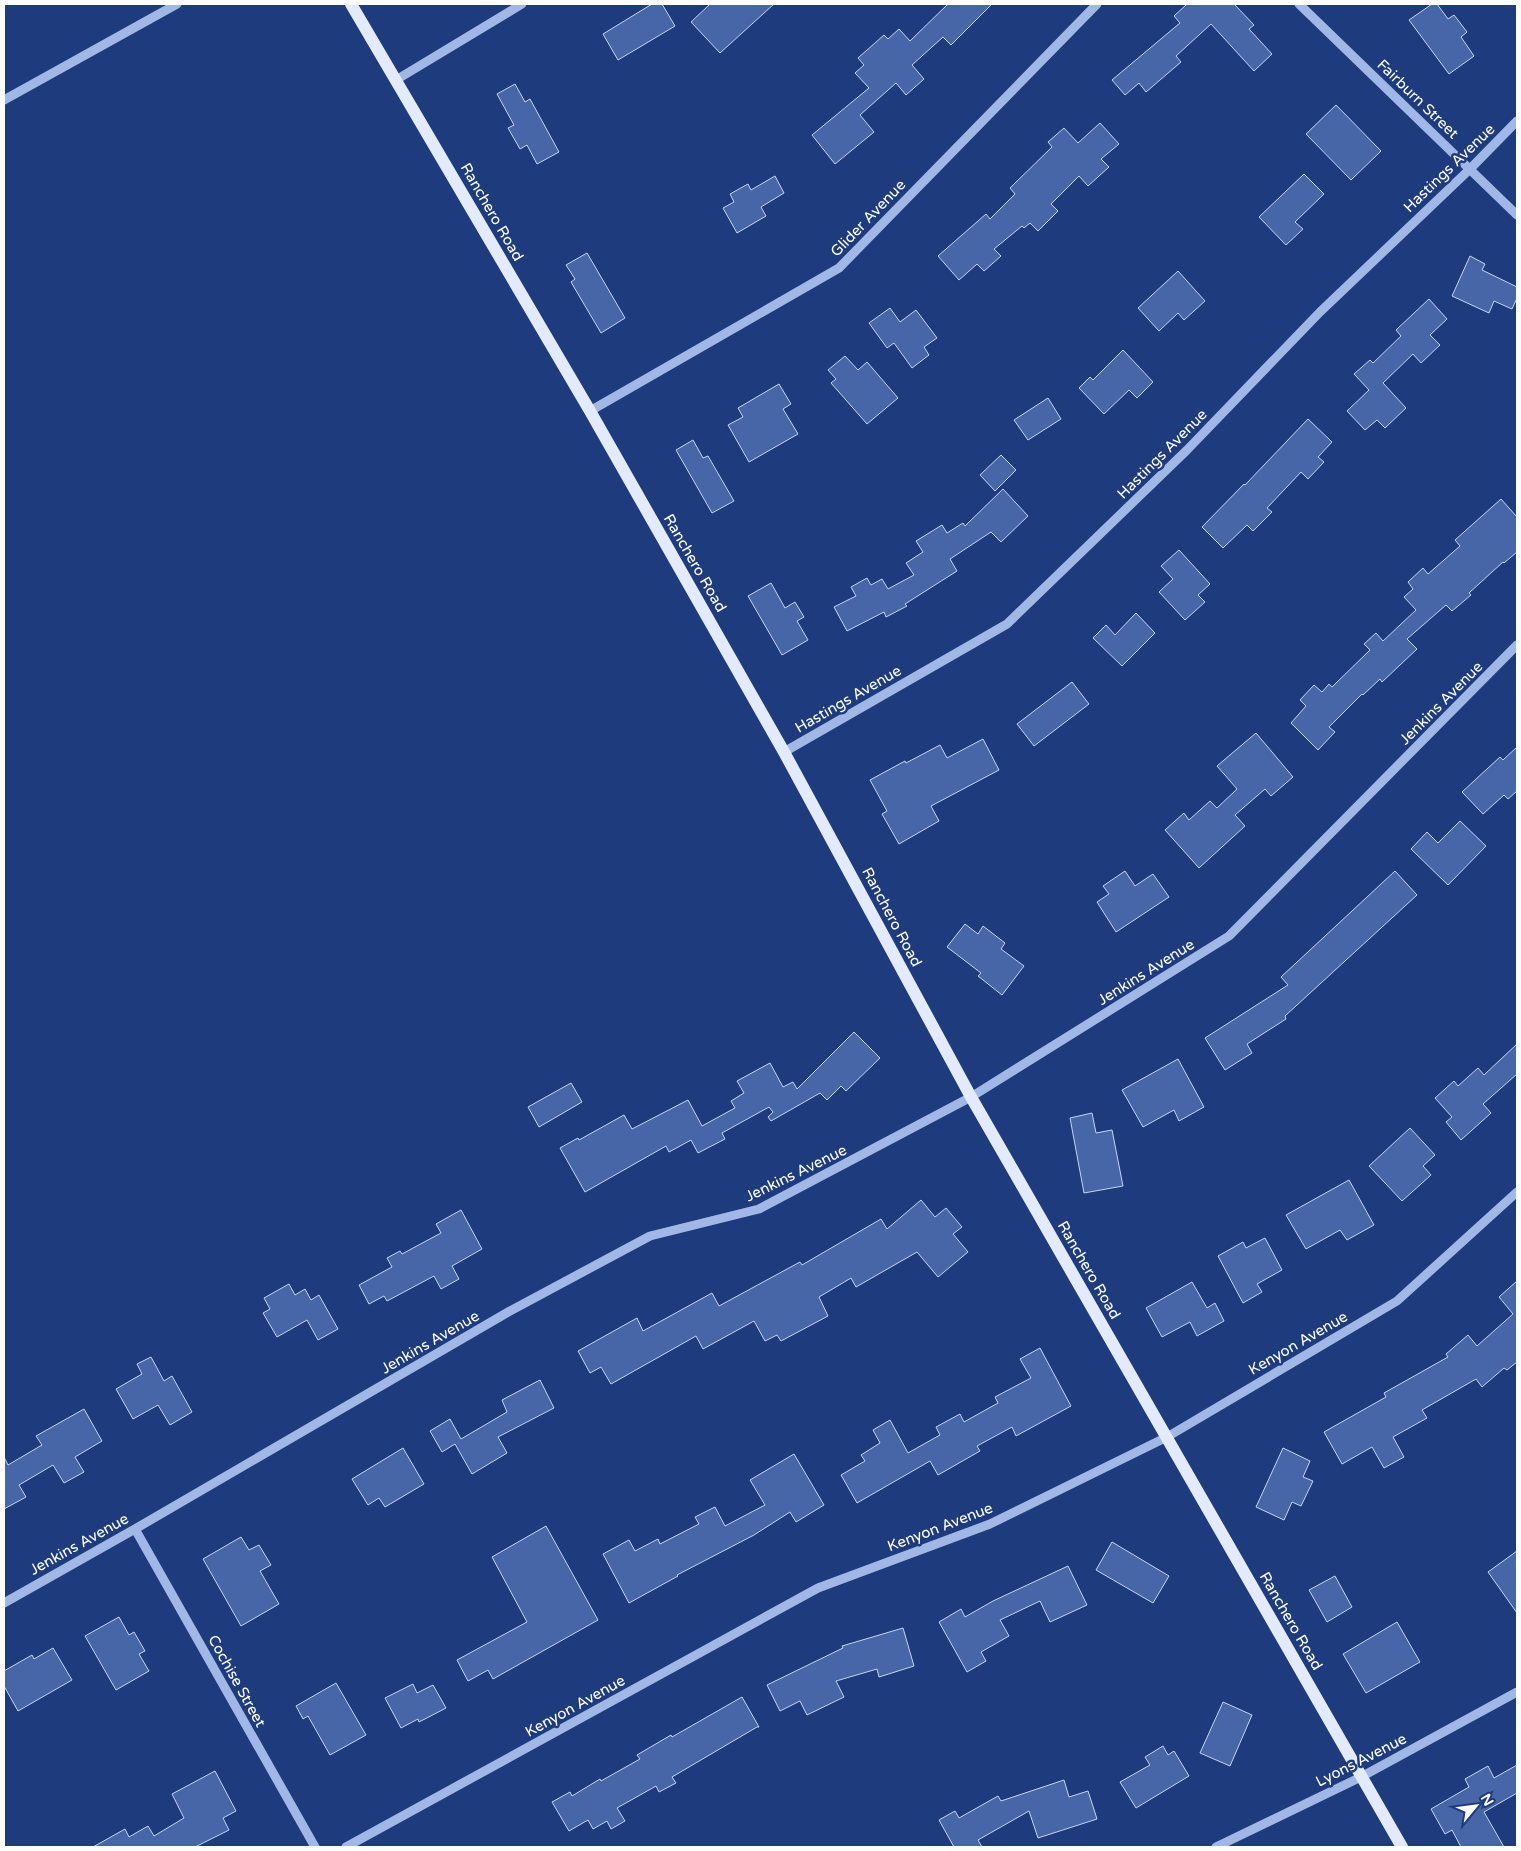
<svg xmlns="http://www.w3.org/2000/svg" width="1521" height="1851" font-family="'Varela Round',sans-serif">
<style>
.building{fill:#4766a7;stroke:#c5d5f6}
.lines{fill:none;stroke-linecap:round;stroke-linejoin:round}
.minor{stroke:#a1b8e7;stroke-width:9}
.major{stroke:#e3eafd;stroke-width:12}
.labels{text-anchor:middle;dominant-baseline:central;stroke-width:5;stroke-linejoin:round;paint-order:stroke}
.street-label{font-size:15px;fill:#fff;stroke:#1e3c7d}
</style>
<rect width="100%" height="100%" fill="#1e3c7d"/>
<path class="building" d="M652,4H662L675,26L618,60L603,34Z
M710,4H774L720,53L691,22Z
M948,4H992L951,45L943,37L912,65L924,79L906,95L896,83L860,115L874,132L835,164L812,135L869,88L855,73L864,65L858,58L884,35L888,39L899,29L910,41Z
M1187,4H1234L1254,25L1249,29L1272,54L1254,71L1211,24L1176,56L1181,62L1146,92L1139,83L1125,95L1112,80L1180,23L1174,16Z
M1432,4H1437L1448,19L1454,15L1467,32L1461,37L1474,56L1449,74L1409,20Z
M515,84L525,102L530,99L559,152L537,164L527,145L520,149L508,128L514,125L497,94Z
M1336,105L1381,151L1351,180L1306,134Z
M1100,123L1119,144L1101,159L1109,167L1088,186L1079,176L1051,204L1058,211L1038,231L1030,223L1024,228L1022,226L994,249L1001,256L984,271L977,264L959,280L938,256L986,214L990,219L1015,194L1010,188L1052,147L1048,142L1064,128L1078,143Z
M1304,174L1324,194L1295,222L1303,229L1286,245L1259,217Z
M775,176L784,193L761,207L766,216L737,233L723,208L734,202L730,194L748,184L751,190Z
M587,253L625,318L601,333L571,282L575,279L566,265Z
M1470,256L1485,264L1482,270L1517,287V298L1512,309L1494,301L1489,313L1452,296Z
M1178,271L1205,301L1184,320L1178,313L1159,331L1138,308Z
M1429,299L1447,319L1430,335L1440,345L1421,363L1413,354L1383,383L1406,408L1385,428L1377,420L1365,430L1347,411L1369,390L1354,374L1370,360L1373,363L1401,336L1396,330Z
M890,308L900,322L916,310L937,338L924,347L929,355L912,368L894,343L887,348L869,323Z
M1123,350L1153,382L1137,398L1129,390L1104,414L1079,388L1090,377L1093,380Z
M845,356L858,370L867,362L898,398L867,424L831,383L836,379L828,370Z
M779,384L791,404L783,409L798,434L749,462L728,425L743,417L738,408Z
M1048,398L1061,419L1028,440L1014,420Z
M1308,419L1332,442L1318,457L1324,462L1308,479L1301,472L1267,508L1272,512L1253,531L1247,525L1223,548L1202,527L1244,484L1245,485Z
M693,440L703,458L708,456L734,501L712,513L676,450Z
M1001,455L1016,470L995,491L980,475Z
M1003,489L1028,516L1001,542L991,532L950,559L957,571L905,604L907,606L886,617L884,612L847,631L834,607L856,596L851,587L867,578L871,585L882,579L888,589L914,575L906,563L923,552L916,541L942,525L947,533L963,523L965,526Z
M1501,499L1517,517V552L1504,563L1503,562L1469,593L1471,595L1452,611L1446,605L1407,639L1417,649L1382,682L1380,679L1363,695L1362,694L1329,727L1335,732L1318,750L1291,723L1306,706L1300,700L1314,685L1322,692L1329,684L1332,687L1370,650L1364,644L1376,633L1383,641L1416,610L1404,597L1413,589L1408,582L1423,568L1428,574L1460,546L1455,540Z
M1179,550L1210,584L1198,595L1205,602L1185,620L1159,592L1173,579L1161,566Z
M771,583L785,608L795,602L804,617L797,621L808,640L782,655L748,596Z
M1136,613L1155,633L1122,666L1093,638L1106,625L1115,635Z
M1072,682L1089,704L1034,746L1017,724Z
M1256,733L1293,777L1271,796L1265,789L1235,815L1245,826L1199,868L1165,830L1184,813L1189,820L1210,801L1217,808L1237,789L1217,766Z
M983,739L999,770L931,806L939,821L899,844L882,814L887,811L870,780L905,761L906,763L940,745L947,758Z
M1517,747V791L1508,799L1504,795L1483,814L1462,792L1500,757L1503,760Z
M1460,821L1486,846L1448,885L1411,849L1427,832L1438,843Z
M1125,871L1135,886L1153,874L1169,897L1116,932L1097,902L1109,894L1103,886Z
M1395,871L1417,895L1285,1016L1286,1019L1247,1044L1252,1053L1225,1070L1205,1038L1288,985L1281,977Z
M965,924L978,934L983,926L1005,943L1001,949L1024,966L1002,995L978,976L981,973L947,947Z
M854,1032L880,1058L846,1091L841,1086L827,1100L820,1093L771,1121L768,1117L773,1112L769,1107L722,1133L725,1139L698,1153L691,1140L669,1152L666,1146L585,1192L560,1148L578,1138L579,1140L624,1115L632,1129L688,1100L702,1126L735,1108L731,1101L744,1093L737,1081L770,1063L783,1087L793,1082L797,1089Z
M1517,1044V1074L1483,1104L1491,1113L1461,1140L1446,1122L1452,1117L1435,1098L1454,1081L1458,1086L1478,1068L1484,1075Z
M1178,1059L1204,1107L1179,1121L1174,1110L1143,1127L1122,1090Z
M571,1083L582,1102L539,1127L528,1107Z
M1092,1113L1096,1133L1112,1130L1123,1186L1084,1193L1070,1118Z
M1410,1128L1435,1155L1423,1166L1431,1175L1402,1201L1369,1166Z
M1349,1180L1374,1225L1347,1240L1340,1230L1306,1249L1286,1215Z
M921,1200L935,1217L946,1208L962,1227L953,1234L968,1252L938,1277L917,1252L856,1287L851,1278L819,1297L828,1316L781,1341L777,1335L765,1341L754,1321L703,1349L696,1336L611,1384L601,1367L590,1373L578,1351L637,1318L643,1331L712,1293L719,1306L800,1262L802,1265L881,1219L887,1229Z
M461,1210L482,1249L452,1266L459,1279L441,1289L434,1276L387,1301L384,1296L369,1304L359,1285L392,1267L387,1258L400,1251L402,1254L441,1233L436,1224Z
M1265,1238L1282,1270L1257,1284L1262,1292L1243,1303L1218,1256L1243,1242L1246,1248Z
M1517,1281V1362L1507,1370L1504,1368L1482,1387L1476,1379L1422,1410L1427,1418L1393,1437L1404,1457L1384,1468L1372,1447L1342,1464L1324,1432L1386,1397L1384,1393L1448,1357L1446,1354L1468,1335L1477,1346L1513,1314L1499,1297Z
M1192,1282L1207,1308L1215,1303L1224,1321L1197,1336L1190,1322L1162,1337L1146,1308Z
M289,1284L295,1295L305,1289L311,1300L319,1295L338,1329L318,1340L307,1320L277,1337L263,1313L270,1309L264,1298Z
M1040,1348L1071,1406L1016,1436L1012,1427L977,1446L980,1451L938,1475L930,1461L857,1503L841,1475L865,1461L861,1455L880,1443L873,1430L890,1420L908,1453L940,1435L936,1427L960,1414L964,1422L998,1403L995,1397L1031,1378L1020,1359Z
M151,1357L164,1381L172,1376L192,1412L170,1425L158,1405L133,1419L116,1389L142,1374L137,1364Z
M540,1380L554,1408L498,1437L507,1453L472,1474L455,1444L442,1452L430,1431L450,1419L461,1439L507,1412L502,1400Z
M84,1409L102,1441L75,1457L84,1472L64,1483L53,1465L19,1485L26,1497L4,1509V1457L8,1465L42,1445L36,1436Z
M403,1448L424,1484L385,1507L379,1498L368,1505L352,1479Z
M1283,1448L1310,1461L1303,1477L1313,1481L1301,1506L1292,1502L1284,1520L1256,1507Z
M794,1454L824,1505L796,1522L790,1512L754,1535L677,1575L678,1576L629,1603L603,1554L629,1540L635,1551L658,1539L660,1544L699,1524L695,1517L715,1507L725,1526L765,1505L750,1480Z
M546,1526L598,1620L493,1679L488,1670L468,1681L457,1660L527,1622L492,1557Z
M241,1537L249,1550L259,1545L271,1565L260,1571L279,1604L241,1626L203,1559Z
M1112,1542L1169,1576L1153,1603L1096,1570Z
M1517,1551V1613L1488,1572Z
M1068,1566L1087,1605L1050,1622L1040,1601L1000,1620L1009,1636L981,1652L986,1661L967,1672L939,1622L961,1609L965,1617L993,1601Z
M1335,1576L1352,1607L1327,1622L1309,1590Z
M119,1617L129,1635L134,1632L145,1651L139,1654L149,1671L116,1690L85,1636Z
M1397,1622L1420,1662L1366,1693L1343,1654Z
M903,1628L914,1666L879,1677L877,1669L836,1681L844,1697L807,1715L800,1701L780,1711L767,1685L843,1648L842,1646Z
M53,1648L72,1680L18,1711L4,1686V1671L32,1655L34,1659Z
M336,1683L366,1735L330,1755L308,1716L303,1719L296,1706Z
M413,1684L417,1693L433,1685L446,1708L419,1722L418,1719L401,1728L385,1698Z
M742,1697L759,1727H757L672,1777L676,1783L659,1792L656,1786L617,1808L625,1821L611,1829L607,1821L593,1829L588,1820L569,1831L552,1802L570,1792L572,1796L600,1779L601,1781L640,1759L637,1755L671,1735L672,1737Z
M1223,1702L1252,1715L1230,1766L1200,1753Z
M1163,1746L1168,1755L1174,1751L1189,1776L1136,1808L1120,1782L1150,1765L1145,1757Z
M1517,1765V1793L1484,1812L1504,1847H1461L1452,1830L1445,1834L1431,1809L1469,1787L1465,1779L1488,1766L1494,1778Z
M215,1771L236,1811L223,1818L229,1830L195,1847H93L125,1829L129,1837L148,1826L154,1836L184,1818L172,1794Z
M1064,1780L1069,1797L1088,1791L1097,1819L1038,1838L1029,1811L978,1840L982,1847H954L939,1820L955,1811L959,1818L998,1796L1001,1801Z"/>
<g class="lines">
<path class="minor" d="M1299,4L1517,215
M396,80L522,4
M4,100L177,4
M590,411L839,268L1097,4
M784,752L1007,624L1187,450L1320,312L1470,169L1517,121
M135,1529L315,1847
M4,1603L135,1529L510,1311L650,1236L759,1209L971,1097L1229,936L1517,645
M346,1847L818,1588L990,1524L1167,1437L1397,1301L1517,1192
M1216,1847L1361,1777L1517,1692"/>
<path class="major" d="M351,4L590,411L784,752L971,1097L1402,1847"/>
</g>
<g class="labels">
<g class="street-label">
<text transform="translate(1418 99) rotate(44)">Fairburn Street</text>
<text transform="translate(1449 168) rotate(-44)">Hastings Avenue</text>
<text transform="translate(492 212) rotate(60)">Ranchero Road</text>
<text transform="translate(868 218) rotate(-46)">Glider Avenue</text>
<text transform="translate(1162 454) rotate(-45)">Hastings Avenue</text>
<text transform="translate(695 563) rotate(60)">Ranchero Road</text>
<text transform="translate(848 699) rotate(-30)">Hastings Avenue</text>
<text transform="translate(1441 703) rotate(-45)">Jenkins Avenue</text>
<text transform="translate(892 917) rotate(62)">Ranchero Road</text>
<text transform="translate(1146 972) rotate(-32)">Jenkins Avenue</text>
<text transform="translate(796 1173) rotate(-26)">Jenkins Avenue</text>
<text transform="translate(1089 1270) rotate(60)">Ranchero Road</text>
<text transform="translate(430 1342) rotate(-30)">Jenkins Avenue</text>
<text transform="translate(1298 1343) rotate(-30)">Kenyon Avenue</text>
<text transform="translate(940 1527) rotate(-21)">Kenyon Avenue</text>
<text transform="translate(79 1544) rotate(-29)">Jenkins Avenue</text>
<text transform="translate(1291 1621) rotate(60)">Ranchero Road</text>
<text transform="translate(237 1681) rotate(61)">Cochise Street</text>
<text transform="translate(575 1706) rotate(-29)">Kenyon Avenue</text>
<text transform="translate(1361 1760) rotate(-27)">Lyons Avenue</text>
</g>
</g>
<rect width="1521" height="1851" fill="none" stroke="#ffffff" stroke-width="10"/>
<g transform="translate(1476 1806) rotate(61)" stroke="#1e3c7d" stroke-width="4" paint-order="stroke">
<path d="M0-4L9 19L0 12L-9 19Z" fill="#ffffff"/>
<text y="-8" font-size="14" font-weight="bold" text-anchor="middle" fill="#ffffff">N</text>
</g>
</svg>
